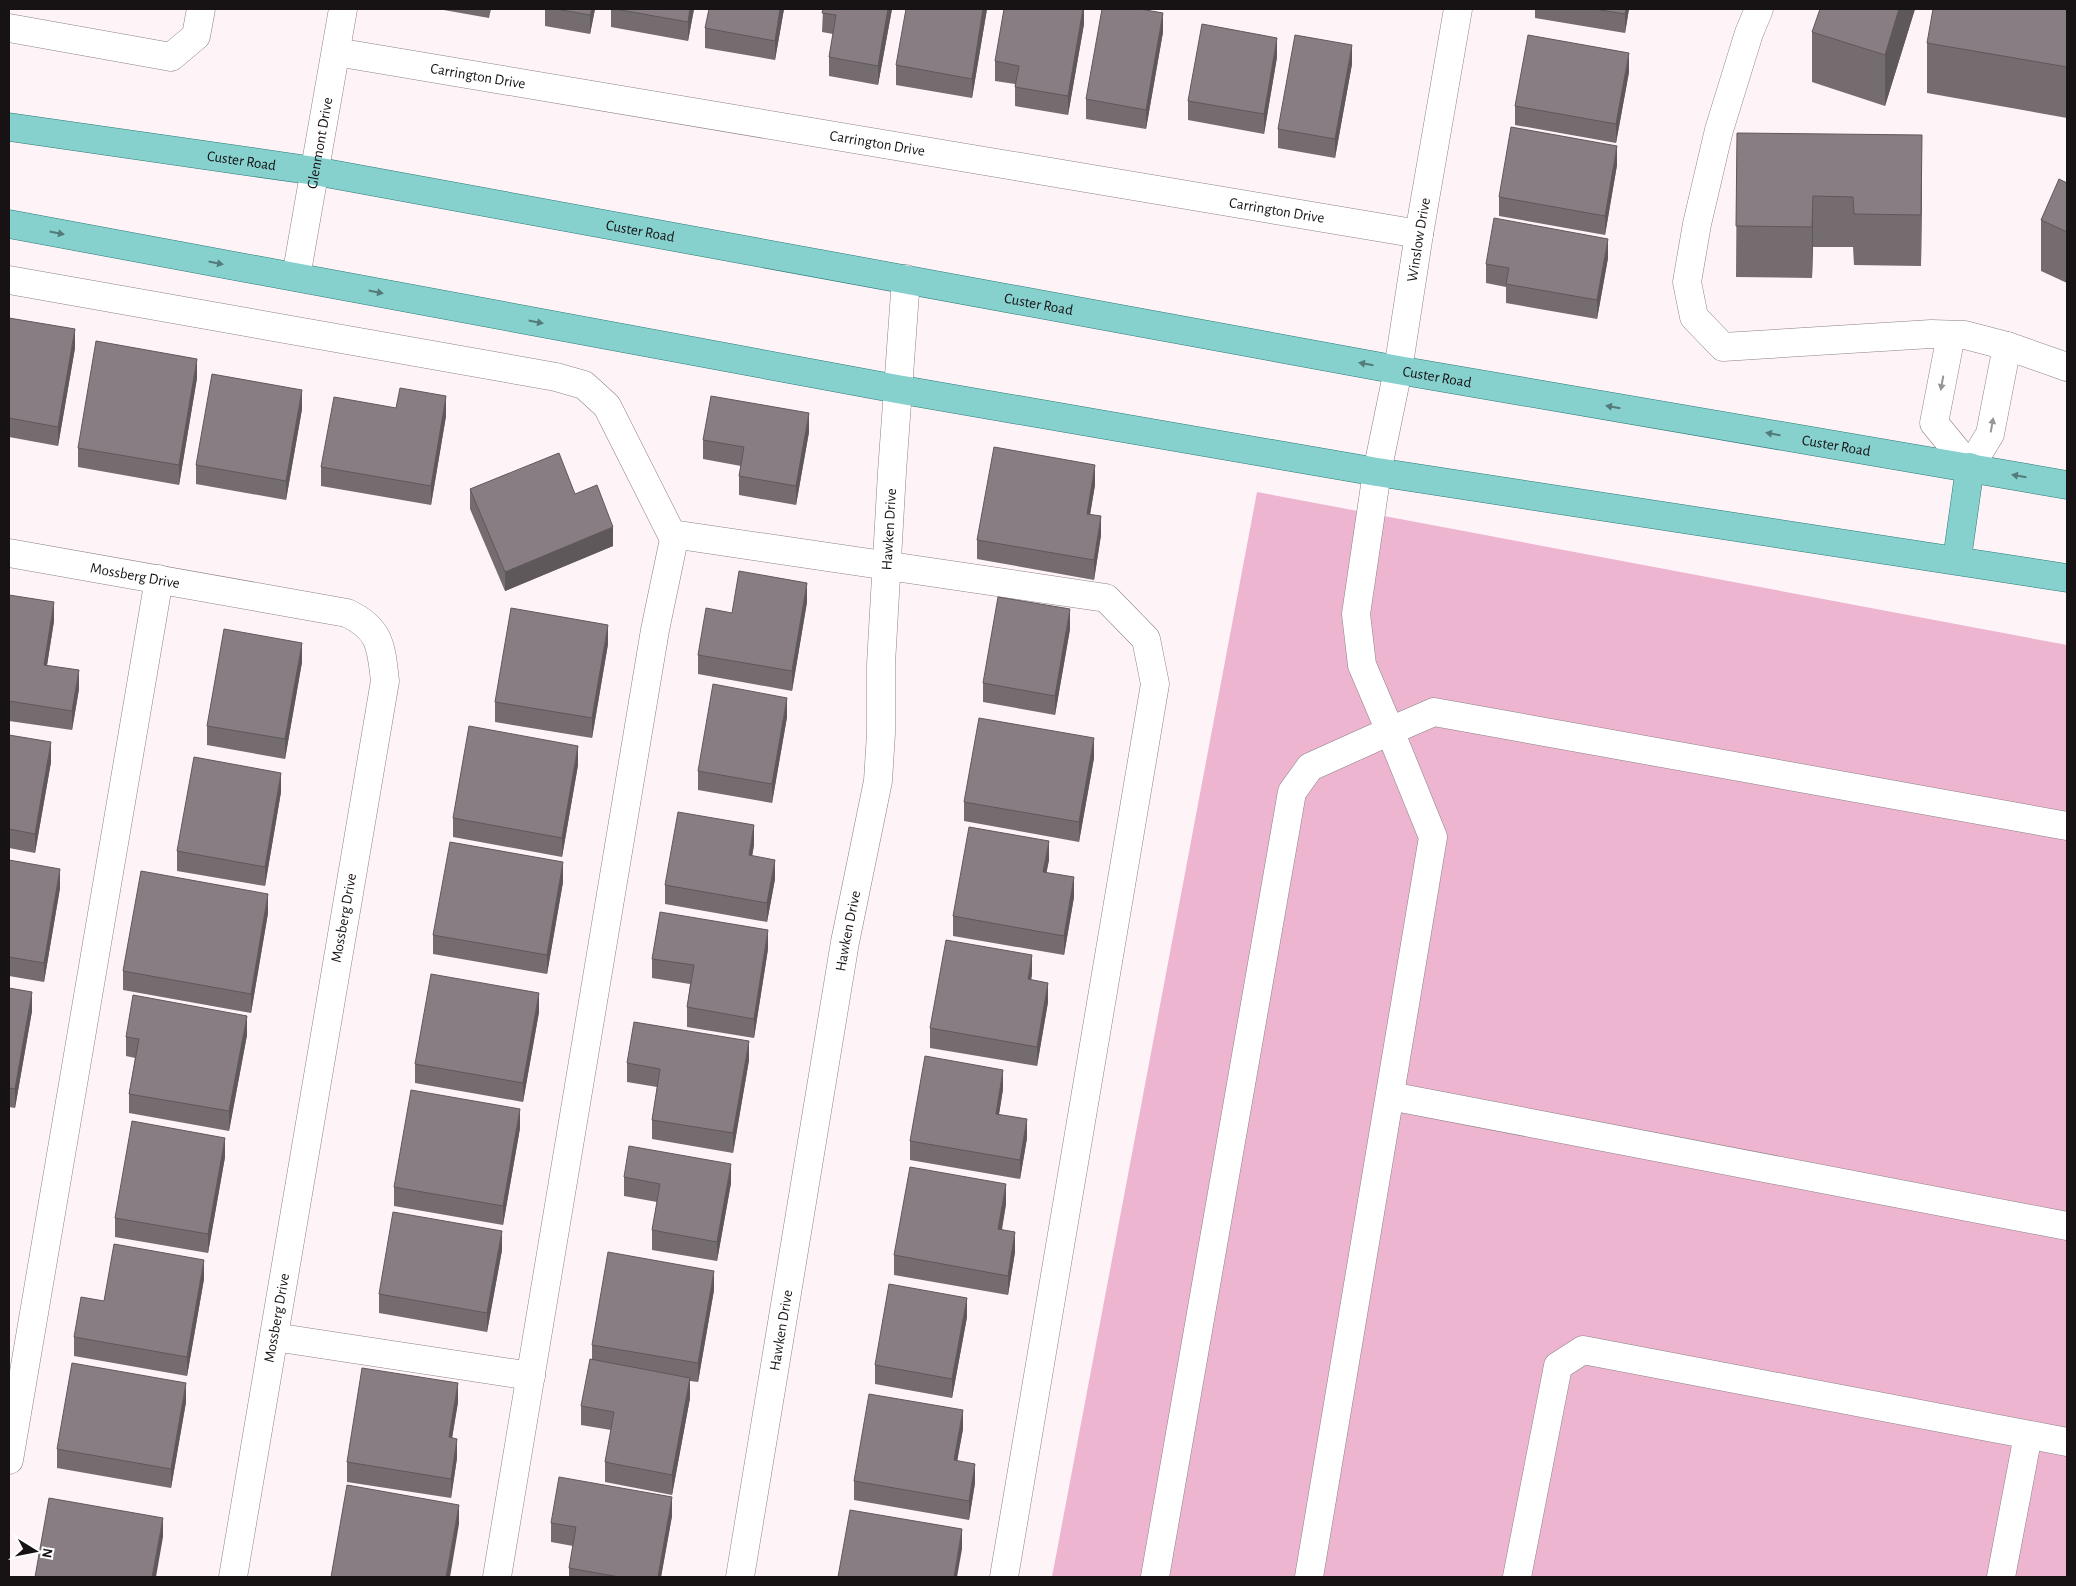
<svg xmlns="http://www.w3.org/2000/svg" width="2076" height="1586" font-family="'Alegreya Sans',sans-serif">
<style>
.green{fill:#edb5cf}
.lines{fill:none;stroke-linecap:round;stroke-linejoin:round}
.minor-casing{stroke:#8c8186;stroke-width:29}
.major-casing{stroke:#2b7a77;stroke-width:29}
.minor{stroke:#fff;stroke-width:28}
.major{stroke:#86d0cd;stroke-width:28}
.wall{fill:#756c70}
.shaded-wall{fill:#5f585b}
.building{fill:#887d82;stroke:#5f585b}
.oneway{fill:#547b7a}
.oneway2{fill:#979596}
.labels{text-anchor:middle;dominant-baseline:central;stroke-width:4;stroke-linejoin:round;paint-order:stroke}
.street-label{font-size:15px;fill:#171315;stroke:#fff}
</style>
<rect width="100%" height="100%" fill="#fef4f8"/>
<path class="green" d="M1257,492L2067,645V1577H1052Z"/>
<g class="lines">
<defs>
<g id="minor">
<path d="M1759,9L1749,33L1719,130L1697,224L1687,282L1694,317L1723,347L1931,334L1965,335L2007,346L2067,367"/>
<path d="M9,28L171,57L196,36L201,9"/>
<path id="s1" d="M336,52L1419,234"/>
<path id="s2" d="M296,277L343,9"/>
<path d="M9,280L556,377L584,385L607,406L674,539L655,630L497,1577"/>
<path d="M1951,335L1934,423L1970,467L1990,434L2007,346"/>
<path d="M672,534L1106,598L1146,639L1155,684L1004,1577"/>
<path id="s3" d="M9,553L347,613C381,629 381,647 385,681L233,1577"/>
<path d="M1390,1096L2067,1226"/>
<path d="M274,1337L531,1376"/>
<path d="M9,1460L159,579"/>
<path id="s4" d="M740,1577L845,942L878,781L881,733V664L892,472L906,279"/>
<path id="s5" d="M1155,1577L1292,792L1310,767L1390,731L1362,665L1356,614L1377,472L1398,370L1419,234L1458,9"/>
<path d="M1309,1577L1433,837L1390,731L1434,712L2067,826"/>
<path d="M1517,1577L1558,1366L1583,1350L2067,1442"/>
<path d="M2001,1577L2028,1435"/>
</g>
<g id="major">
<path id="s6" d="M9,127L315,171L1398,370L2067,485"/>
<path d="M9,224L897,389L1377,472L2067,578"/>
<path d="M1957,559L1970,467"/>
</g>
</defs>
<use href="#minor" class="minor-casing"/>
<use href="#major" class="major-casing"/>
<use href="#minor" class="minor"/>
<use href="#major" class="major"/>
</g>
<path class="wall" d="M438,9H491L489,18Z
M545,9H595L590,34L545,26Z
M611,9H694L688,41L611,27Z
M784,9L775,60L705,48V28Z
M823,9H892L878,85L829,76V57L833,34L822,32Z
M987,9L972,98L896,85V65Z
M1084,9V24L1068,115L1015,106V84L995,81V61Z
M1535,9H1629L1625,33L1535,18Z
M1915,9L1885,106L1812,82V32Z
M2067,9V118L1927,93V43Z
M1163,32L1146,129L1086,119V99Z
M1277,57L1264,134L1188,120V101Z
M1352,64L1335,158L1278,148V129Z
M1629,72L1616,143L1515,125V106Z
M1737,133L1922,186L1921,266L1854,265L1853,247H1813L1812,278L1736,277Z
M1617,165L1605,235L1499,216V197Z
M2067,183V283L2041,271V220Z
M1608,258L1597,319L1506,303V287L1486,283V264Z
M9,318L75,348L58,446L9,437Z
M197,378L179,485L78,467V448Z
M396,408L446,416L431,505L321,486V467Z
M302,409L286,500L196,484V465Z
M809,432L796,505L739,495V476L741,466L703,459V440Z
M1095,485L1090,514L1101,535L1094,580L977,559V540Z
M470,489L575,494L613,546L505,591L470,509Z
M9,595L54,621L47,665L79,689L72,730L9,721Z
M807,602L792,691L698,674V655L732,613Z
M1070,629L1055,715L983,702V683Z
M608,644L592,738L495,722V702Z
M302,662L285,759L207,745V726Z
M787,717L772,803L698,790V771Z
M9,735L51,762L35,853L9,848Z
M1094,758L1079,842L964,821V802Z
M578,765L562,857L453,837V818Z
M281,792L265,886L177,871V851Z
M754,845L752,856L775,879L767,922L665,904V885Z
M9,860L60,888L44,982L9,976Z
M1049,860L1046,873L1074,897L1064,955L953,936V916Z
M563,882L547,974L433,954V935Z
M268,913L251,1013L123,990V971Z
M768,949L754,1038L687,1027V1007L690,984L652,978V959Z
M1032,974L1031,980L1048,1002L1037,1066L930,1048V1028Z
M9,988L32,1011L15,1108L9,1107Z
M539,1012L523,1102L415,1083V1064Z
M247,1035L229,1131L129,1113V1094L135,1058L126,1056V1037Z
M749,1060L733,1153L652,1139V1120L657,1087L627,1082V1063Z
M1003,1089L999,1114L1027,1138L1020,1179L910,1160V1141Z
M520,1128L503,1225L394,1206V1187Z
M225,1157L208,1253L115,1237V1218Z
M624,1177L731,1183L717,1261L652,1250V1230L657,1202L624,1196Z
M1006,1204L1002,1230L1015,1252L1008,1295L894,1275V1255Z
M502,1250L487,1332L379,1313V1294Z
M204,1279L187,1376L74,1356V1337L104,1301Z
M714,1290L698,1382L690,1381V1398L672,1495L605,1482V1462L611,1430L581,1425V1406L592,1359V1345Z
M967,1317L952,1398L875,1384V1365Z
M186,1402L171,1488L57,1468V1449Z
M458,1402L452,1438L457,1458L451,1498L347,1482V1462Z
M963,1429L957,1460L975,1483L969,1520L854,1500V1481Z
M672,1516L661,1577H569V1568L573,1546L551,1542V1523Z"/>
<path class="shaded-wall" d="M592,9H595L590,34V15Z
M690,9H694L688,41V22Z
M780,9H784L775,60V41Z
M888,9H892L878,85V66Z
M983,9H987L972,98V79Z
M1083,9H1084V24L1068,115V96Z
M1626,9H1629L1625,33V14Z
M1899,9H1915L1885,106V55Z
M1163,13V32L1146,129V110Z
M1277,38V57L1264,134V114Z
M1352,45V64L1335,158V139Z
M1629,53V72L1616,143V124Z
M1922,135V186L1921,266V215Z
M1617,146V165L1605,235V216Z
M1813,196V247L1812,278V227Z
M1608,239V258L1597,319V300Z
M75,329V348L58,446V427Z
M197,359V378L179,485V465Z
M302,390V409L286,500V481Z
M446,396V416L431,505V486Z
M809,413V432L796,505V486Z
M1095,465V485L1087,533V514Z
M1101,516V535L1094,580V560Z
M613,527V546L505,591V572Z
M807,583V602L792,691V671Z
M54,602V621L44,684V665Z
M1070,609V629L1055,715V696Z
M608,625V644L592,738V718Z
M302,643V662L285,759V739Z
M79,670V689L72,730V711Z
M787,698V717L772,803V784Z
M1094,738V758L1079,842V822Z
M51,742V762L35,853V834Z
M578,746V765L562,857V838Z
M281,773V792L265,886V867Z
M754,825V845L749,874V855Z
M1049,841V860L1043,891V872Z
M775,860V879L767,922V903Z
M563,862V882L547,974V955Z
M60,869V888L44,982V963Z
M1074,877V897L1064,955V936Z
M268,894V913L251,1013V994Z
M768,930V949L754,1038V1019Z
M1032,955V974L1028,999V979Z
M1048,983V1002L1037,1066V1047Z
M32,992V1011L15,1108V1089Z
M539,993V1012L523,1102V1083Z
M247,1016V1035L229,1131V1111Z
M749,1041V1060L733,1153V1133Z
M1003,1070V1089L996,1133V1114Z
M520,1109V1128L503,1225V1206Z
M1027,1119V1138L1020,1179V1160Z
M225,1138V1157L208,1253V1234Z
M731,1164V1183L717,1261V1242Z
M1006,1184V1204L998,1249V1229Z
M502,1231V1250L487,1332V1313Z
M1015,1232V1252L1008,1295V1276Z
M204,1260V1279L187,1376V1357Z
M714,1271V1290L698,1382V1363Z
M967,1298V1317L952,1398V1379Z
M690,1378V1398L672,1495V1475Z
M186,1383V1402L171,1488V1469Z
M458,1383V1402L449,1456V1437Z
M963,1410V1429L954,1479V1460Z
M457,1439V1458L451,1498V1479Z
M975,1464V1483L969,1520V1501Z
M672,1497V1516L661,1577H658Z
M459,1505V1524L450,1577H446Z
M163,1518V1537L156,1577H152Z
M962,1529V1549L957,1577H954Z"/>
<path class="building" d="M556,9H592L590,15Z
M615,9H690L688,22Z
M709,9H780L775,41L705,28Z
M823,9H888L878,66L829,57L836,15L822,13Z
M906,9H983L972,79L896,65Z
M1004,9H1083L1068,96L1015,87L1019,66L995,61Z
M1102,9H1140L1163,13L1146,110L1086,99Z
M1594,9H1626L1625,14Z
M1820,9H1899L1885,55L1812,32Z
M1933,9H2067V67L1927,43Z
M1202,24L1277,38L1264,114L1188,101Z
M1295,35L1352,45L1335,139L1278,129Z
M1528,35L1629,53L1616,124L1515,106Z
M1511,127L1617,146L1605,216L1499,197Z
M1737,133L1922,135L1921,215L1854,214L1853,197L1813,196L1812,227L1736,226Z
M2059,179L2067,183V232L2041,220Z
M1494,218L1608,239L1597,300L1506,284L1509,268L1486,264Z
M9,318L75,329L58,427L9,418Z
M96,341L197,359L179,465L78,448Z
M212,374L302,390L286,481L196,465Z
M400,388L446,396L431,486L321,467L334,397L396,408Z
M711,396L809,413L796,486L739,476L744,447L703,440Z
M994,447L1095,465L1087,514L1101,516L1094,560L977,540Z
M559,453L575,494L597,485L613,527L505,572L470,489Z
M739,571L807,583L792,671L698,655L706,608L732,613Z
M9,595L54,602L44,665L79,670L72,711L9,701Z
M998,597L1070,609L1055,696L983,683Z
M511,608L608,625L592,718L495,702Z
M224,629L302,643L285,739L207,726Z
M713,684L787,698L772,784L698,771Z
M979,718L1094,738L1079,822L964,802Z
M469,726L578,746L562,838L453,818Z
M9,735L51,742L35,834L9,829Z
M194,757L281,773L265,867L177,851Z
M678,812L754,825L749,855L775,860L767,903L665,885Z
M969,827L1049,841L1043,872L1074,877L1064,936L953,916Z
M450,842L563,862L547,955L433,935Z
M9,860L60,869L44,963L9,957Z
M141,871L268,894L251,994L123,971Z
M660,912L768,930L754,1019L687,1007L694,965L652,959Z
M946,940L1032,955L1028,979L1048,983L1037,1047L930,1028Z
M431,974L539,993L523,1083L415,1064Z
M9,988L32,992L15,1089L9,1088Z
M133,995L247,1016L229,1111L129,1094L139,1039L126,1037Z
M634,1022L749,1041L733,1133L652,1120L660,1069L627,1063Z
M925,1056L1003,1070L996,1114L1027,1119L1020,1160L910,1141Z
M411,1090L520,1109L503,1206L394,1187Z
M132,1121L225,1138L208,1234L115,1218Z
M629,1146L731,1164L717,1242L652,1230L660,1184L624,1177Z
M910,1167L1006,1184L998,1229L1015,1232L1008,1276L894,1255Z
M393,1212L502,1231L487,1313L379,1294Z
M114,1244L204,1260L187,1357L74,1337L81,1297L104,1301Z
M608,1252L714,1271L698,1363L592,1345Z
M889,1284L967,1298L952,1379L875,1365Z
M590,1359L690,1378L672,1475L605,1462L614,1412L581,1406Z
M72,1363L186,1383L171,1469L57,1449Z
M362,1368L458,1383L449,1437L457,1439L451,1479L347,1462Z
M869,1394L963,1410L954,1460L975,1464L969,1501L854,1481Z
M559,1477L672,1497L658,1577H619L569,1568L576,1527L551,1523Z
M347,1485L459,1505L446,1577H331Z
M49,1498L163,1518L152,1577H35Z
M850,1510L962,1529L954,1577H838Z"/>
<defs><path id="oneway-solid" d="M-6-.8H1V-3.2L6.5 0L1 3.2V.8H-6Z" transform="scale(1.25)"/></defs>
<g class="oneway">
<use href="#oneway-solid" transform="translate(57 233) rotate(11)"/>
<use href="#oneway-solid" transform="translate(216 263) rotate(11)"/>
<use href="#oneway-solid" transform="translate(376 292) rotate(11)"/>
<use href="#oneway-solid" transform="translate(536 322) rotate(11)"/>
<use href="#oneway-solid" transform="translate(1366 364) rotate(-170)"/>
<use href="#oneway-solid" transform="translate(1613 407) rotate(-170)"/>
<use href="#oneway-solid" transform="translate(1773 434) rotate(-170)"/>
<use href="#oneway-solid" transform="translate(2019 476) rotate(-170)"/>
</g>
<g class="oneway2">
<use href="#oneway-solid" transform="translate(1942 383) rotate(100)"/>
<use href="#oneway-solid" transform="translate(1992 425) rotate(-80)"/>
</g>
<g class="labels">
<g class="street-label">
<text stroke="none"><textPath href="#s1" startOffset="144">Carrington Drive</textPath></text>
<text stroke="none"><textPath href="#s2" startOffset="136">Glenmont Drive</textPath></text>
<text stroke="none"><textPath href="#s1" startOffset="549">Carrington Drive</textPath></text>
<text stroke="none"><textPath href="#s6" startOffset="235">Custer Road</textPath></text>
<text stroke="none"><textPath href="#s1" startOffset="954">Carrington Drive</textPath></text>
<text stroke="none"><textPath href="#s6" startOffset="640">Custer Road</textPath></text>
<text stroke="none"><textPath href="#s5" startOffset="1418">Winslow Drive</textPath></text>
<text stroke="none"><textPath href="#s6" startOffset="1045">Custer Road</textPath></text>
<text stroke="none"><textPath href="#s6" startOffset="1450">Custer Road</textPath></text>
<text stroke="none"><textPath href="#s6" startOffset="1855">Custer Road</textPath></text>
<text stroke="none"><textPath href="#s4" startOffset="1060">Hawken Drive</textPath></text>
<text stroke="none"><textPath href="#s3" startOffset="128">Mossberg Drive</textPath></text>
<text transform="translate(344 918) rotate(-80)">Mossberg Drive</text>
<text stroke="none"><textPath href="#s4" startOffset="655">Hawken Drive</textPath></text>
<text transform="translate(277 1318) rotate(-80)">Mossberg Drive</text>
<text stroke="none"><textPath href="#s4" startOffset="250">Hawken Drive</textPath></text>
</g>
</g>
<rect width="2076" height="1586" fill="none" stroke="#171315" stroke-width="20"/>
<g transform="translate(35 1551) rotate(100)" stroke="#ffffff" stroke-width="4" paint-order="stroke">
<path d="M0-4L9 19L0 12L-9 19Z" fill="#171315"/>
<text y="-8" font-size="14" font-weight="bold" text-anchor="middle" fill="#171315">N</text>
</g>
</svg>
